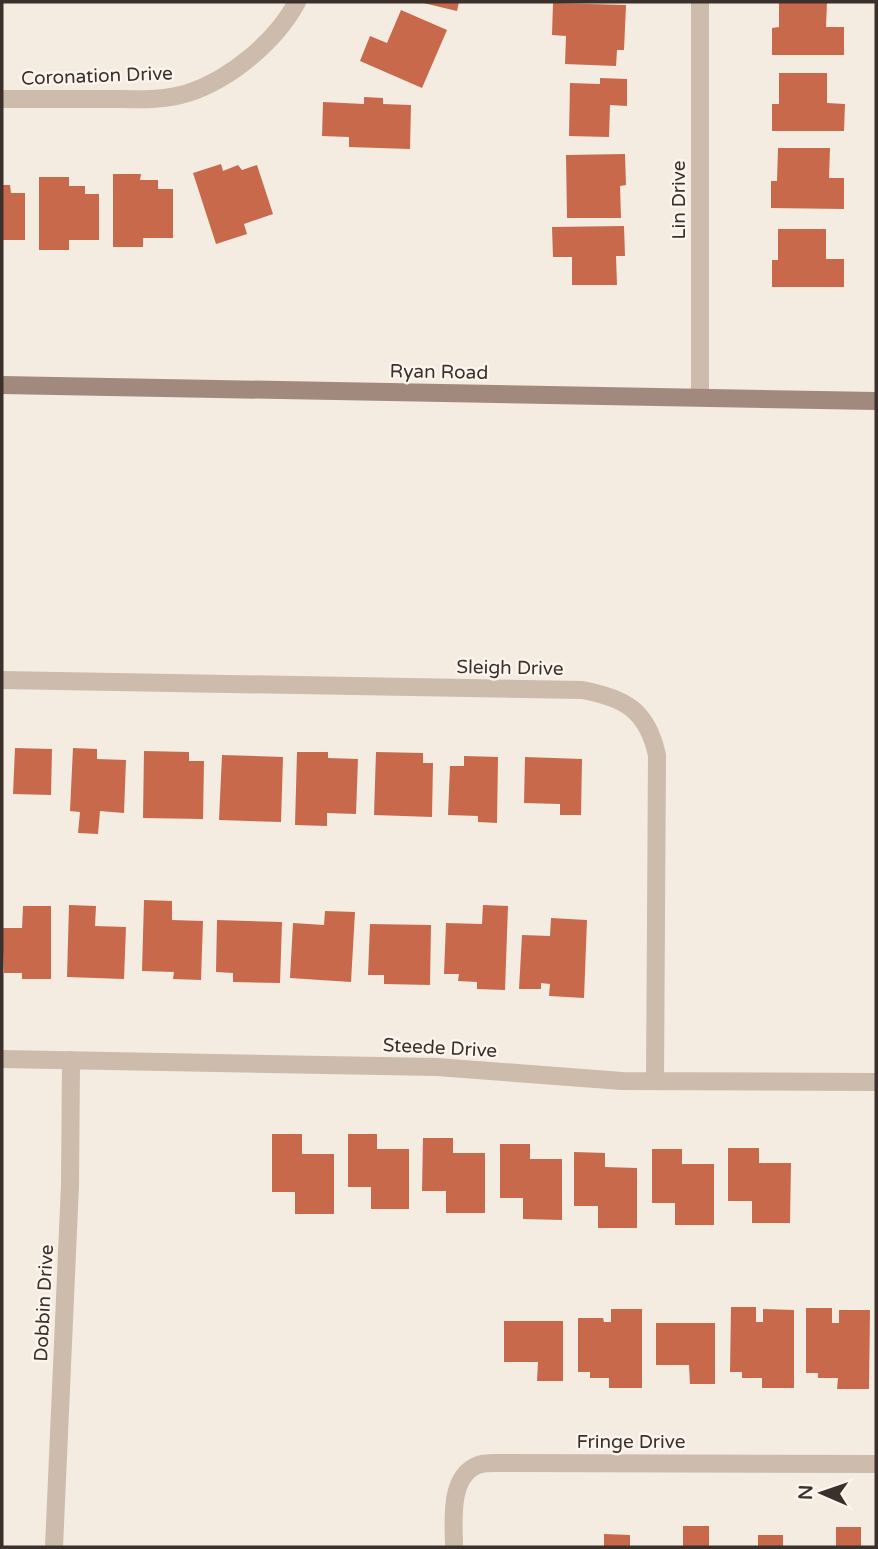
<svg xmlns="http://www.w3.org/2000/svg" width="878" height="1549" font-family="'Varela Round',sans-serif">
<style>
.building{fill:#c8694b}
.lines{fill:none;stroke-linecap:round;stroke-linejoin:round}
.minor{stroke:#cdbbac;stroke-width:18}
.secondary{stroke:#a18a7d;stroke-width:18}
.labels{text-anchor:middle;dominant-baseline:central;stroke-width:5;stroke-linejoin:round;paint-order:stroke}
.street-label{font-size:19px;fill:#3b302b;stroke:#fbf5ee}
</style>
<rect width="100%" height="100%" fill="#f4ebe1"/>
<path class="building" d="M419,2H459L457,11Z
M779,2H827L826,27H844V55H772V28L779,27Z
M553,3L626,5L624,50H617L616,66L565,64L566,36L552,35Z
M401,10L447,30L422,88L360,61L370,36L387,43Z
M779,73H827V103L845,104L844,131H772V104H779Z
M600,78L627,79V106L610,105L609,137L569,136L570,83L600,84Z
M364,97L383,98V104L411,105L410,149L349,147V137L322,136L323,102L364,104Z
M778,148H830L829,178H844V209L771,208V181H777Z
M625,154L626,185L620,186L621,218H567L566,155Z
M221,164L223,171L238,165L242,170L257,165L273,214L244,224L247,234L216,244L193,173Z
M113,174H141L140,180H158V189H173V238H143V247H113Z
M39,177H69V186H85V194H99V240H69V250H39Z
M2,185H10L11,193H25V240H2Z
M624,226L625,256H616L617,285H572V257H553L552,227Z
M778,229H826V259H844V287H772V260H778Z
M15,748L52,749L51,795L13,794Z
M73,748L97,749V759L126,760L124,813L100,811L98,834L78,833L80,812L70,811Z
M144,751L189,752V761H204L203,819L143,818Z
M297,752H328V758L358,759L356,814L327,813V826L295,825Z
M376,752L423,753V763H433L432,817L374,815Z
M222,755L283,757L281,822L219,820Z
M464,756L498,757L497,823L478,822V816L448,815L450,766H464Z
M525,757L582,759L581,815H560V804L524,803Z
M144,900L172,901V920L203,921L201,980L173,979L174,972L142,971Z
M69,905L96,906L95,926L126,927L124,979L67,977Z
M483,905L508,906L505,990L477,989V982L458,981L459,974H444L446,923L482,924Z
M23,906H51V979H22V973H4L2,928H22Z
M325,911L355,912L351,982L290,978L293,923L324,925Z
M551,918L587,920L584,998L549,996L550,984L541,983V989H519L522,935L550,936Z
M217,920L282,922L280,983L233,982V973L216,972Z
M370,924L431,925L430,985L384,984V975H368Z
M272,1134H302V1154H334V1214H295V1192H272Z
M348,1134H377V1149H409V1209H371V1187H348Z
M423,1138H453V1153H485V1213H446V1191H422Z
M500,1144H530V1159H562V1220L523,1219V1198H500Z
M728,1148H759V1163H791L790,1223H752V1201H728Z
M652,1149H682V1164H714V1225H675V1203H652Z
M574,1152L605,1153V1167L637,1168V1228H598V1206H574Z
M731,1307H756V1322H763V1309L794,1310V1388H762V1378H742V1372H730Z
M806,1308H832V1323H839V1310H870L869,1389H837L838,1378H818V1373H806Z
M611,1309H642V1388H609V1378H590V1372H578V1318H603L604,1322H611Z
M504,1321H563V1381H537L538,1362H504Z
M656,1323H715V1384H690L689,1365H656Z
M683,1526H709V1547H683Z
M836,1527H861V1547H836Z
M604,1534L630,1535V1547H604Z
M758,1535H783V1547H758Z"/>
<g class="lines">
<path class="minor" d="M700,2V397
M2,99C37,99 73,99 109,99C135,99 163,101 188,93C231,79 276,41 297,2
M2,680L582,690C625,698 647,710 657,755L655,1081
M2,1059L437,1067L622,1081L876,1082
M54,1547L70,1185L71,1060
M454,1547C454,1522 448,1477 478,1465C483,1463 490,1463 495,1463L876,1464"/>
<path class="secondary" d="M2,385L876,401"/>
</g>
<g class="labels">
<g class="street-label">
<text transform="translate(97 76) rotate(-2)">Coronation Drive</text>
<text transform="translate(679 200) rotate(-90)">Lin Drive</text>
<text transform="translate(439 372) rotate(1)">Ryan Road</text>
<text transform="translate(510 668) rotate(1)">Sleigh Drive</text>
<text transform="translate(440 1048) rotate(3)">Steede Drive</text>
<text transform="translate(44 1303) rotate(-87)">Dobbin Drive</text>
<text x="631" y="1442">Fringe Drive</text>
</g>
</g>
<rect width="878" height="1549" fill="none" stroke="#3b302b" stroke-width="7"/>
<g transform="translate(822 1493) rotate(272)" stroke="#fbf5ee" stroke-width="5" paint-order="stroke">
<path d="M0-5L12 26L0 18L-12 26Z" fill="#3b302b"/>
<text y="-10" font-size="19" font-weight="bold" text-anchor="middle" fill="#3b302b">N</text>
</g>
</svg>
